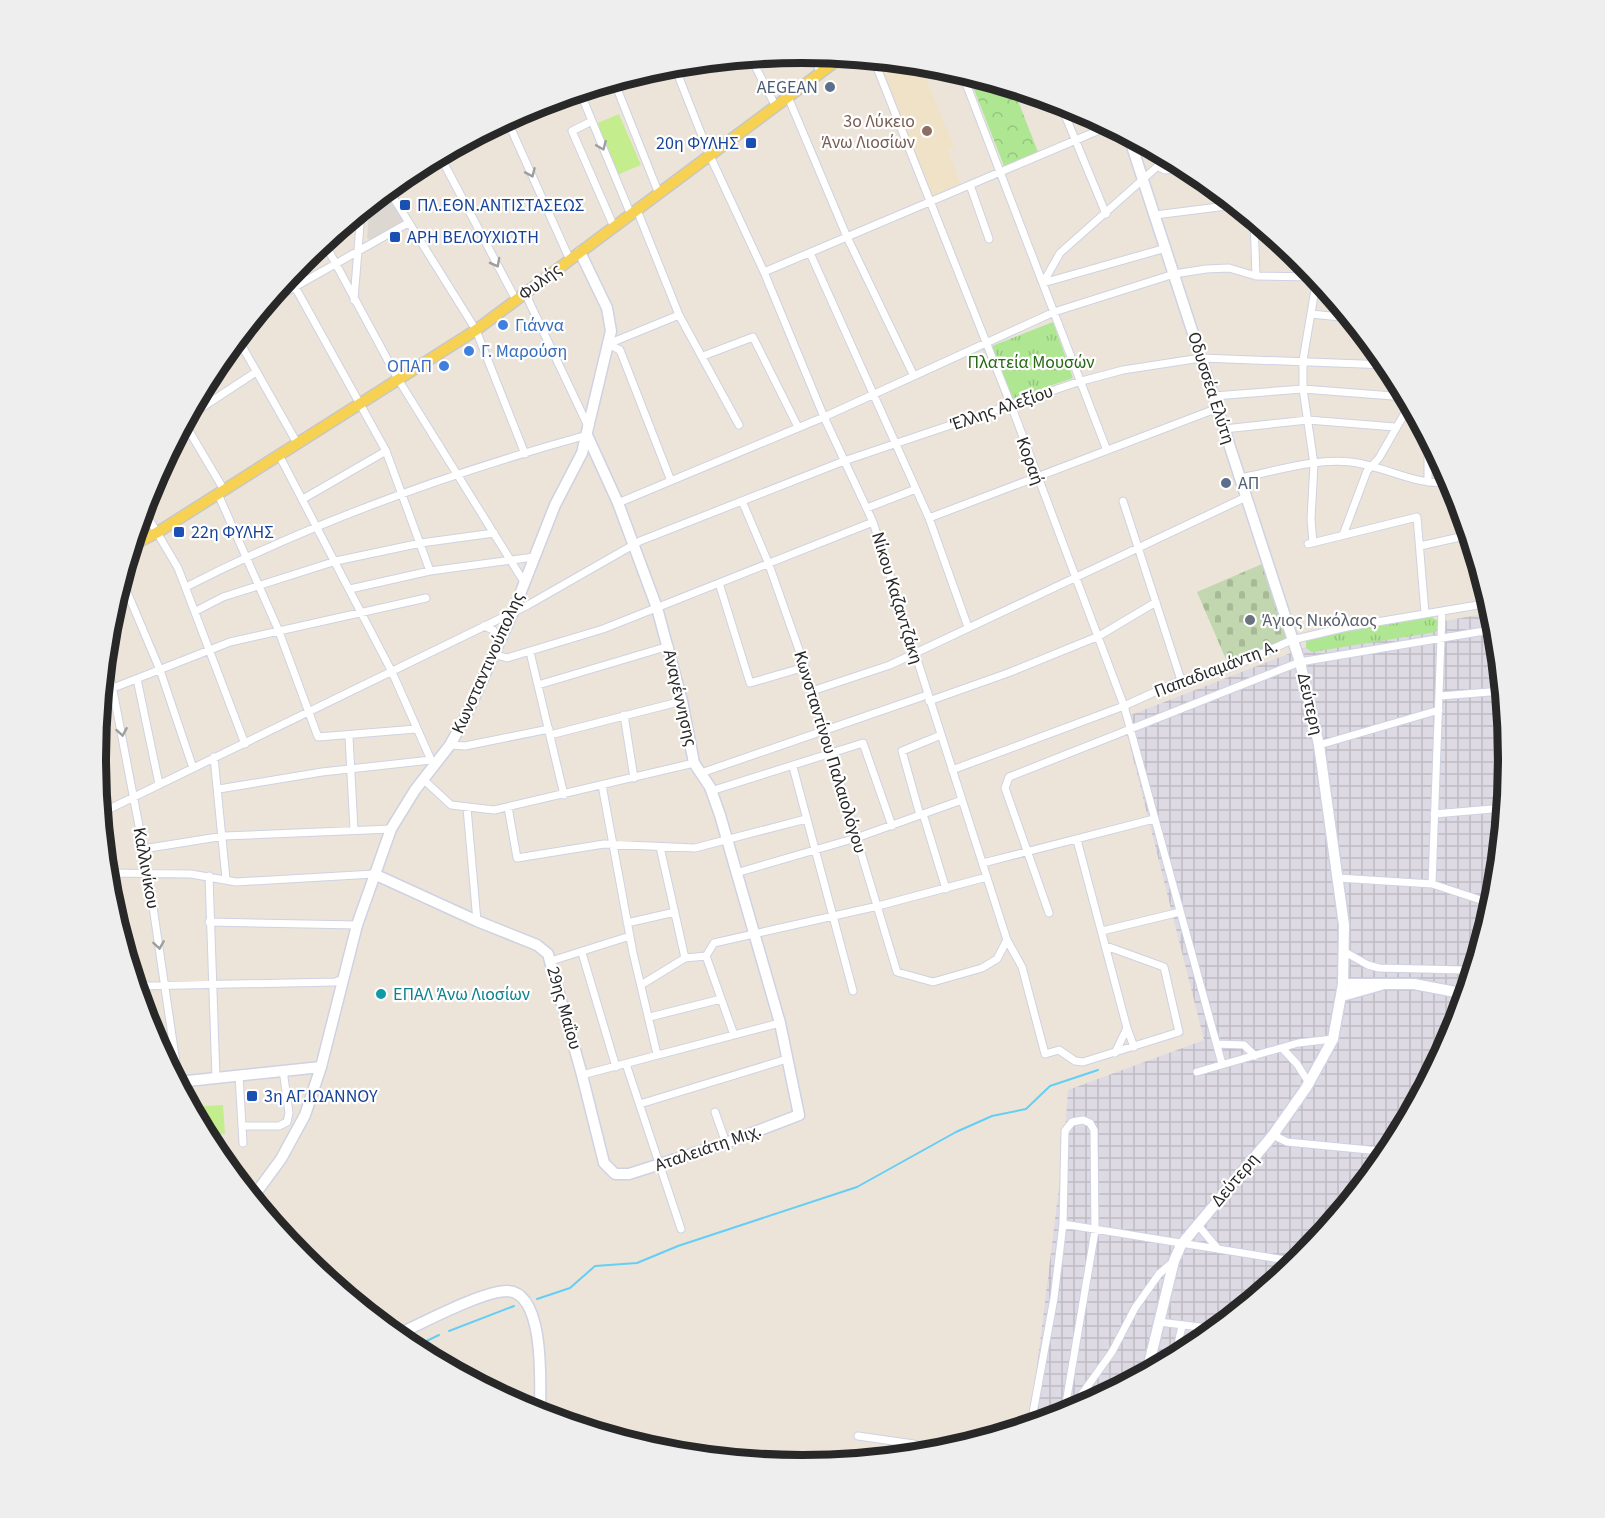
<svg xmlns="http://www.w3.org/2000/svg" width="1605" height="1518" font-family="'Source Sans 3',sans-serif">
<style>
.industrial{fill:url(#industrial-grid)}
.education{fill:#efe2c7}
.forest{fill:url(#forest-crowns)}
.cemetery{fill:url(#cemetery-stones)}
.park{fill:url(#park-tufts)}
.pitch{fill:#c4ee8d}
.plaza{fill:#dcd7d0}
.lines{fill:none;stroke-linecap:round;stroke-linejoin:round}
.stream{stroke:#65cef4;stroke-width:2}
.street-casing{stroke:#ced2e2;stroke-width:9}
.secondary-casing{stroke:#ced2e2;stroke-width:13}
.primary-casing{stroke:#c7c7c7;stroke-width:13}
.street{stroke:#fff;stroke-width:7}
.secondary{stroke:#fff;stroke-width:10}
.primary{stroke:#f7d252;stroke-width:10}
.oneway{stroke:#9e9e9e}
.service-dot{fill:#5c6f8a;stroke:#fff;stroke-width:2}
.education-dot{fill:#8d6e63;stroke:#fff;stroke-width:2}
.transit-dot{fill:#1a4fb4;stroke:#fff;stroke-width:2}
.shop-dot{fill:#3f7fe0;stroke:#fff;stroke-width:2}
.worship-dot{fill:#6b7280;stroke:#fff;stroke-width:2}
.culture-dot{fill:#0f9aa8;stroke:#fff;stroke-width:2}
.labels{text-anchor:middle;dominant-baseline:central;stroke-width:4.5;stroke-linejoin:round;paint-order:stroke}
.service-label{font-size:18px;fill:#4e5e75;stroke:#fff;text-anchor:end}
.education-label{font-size:18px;fill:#785e54;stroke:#fff;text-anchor:end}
.transit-label{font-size:18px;fill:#164399;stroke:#fff;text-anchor:start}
.street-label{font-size:18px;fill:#282828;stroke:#fff}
.shop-label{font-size:18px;fill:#366cbe;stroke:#fff;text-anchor:start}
.park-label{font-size:18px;fill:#266816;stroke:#fff}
.worship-label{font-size:18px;fill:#5b616d;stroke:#fff;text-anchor:start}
.culture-label{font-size:18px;fill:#0d838f;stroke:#fff;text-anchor:start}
.rim{fill:none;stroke:#282828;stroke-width:8}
</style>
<defs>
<pattern id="industrial-grid" width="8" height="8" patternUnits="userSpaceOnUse" patternTransform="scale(1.5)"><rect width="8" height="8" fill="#dddae3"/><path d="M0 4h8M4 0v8" fill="none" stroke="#bebbc3"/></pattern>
<pattern id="forest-crowns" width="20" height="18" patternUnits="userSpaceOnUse" patternTransform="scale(1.5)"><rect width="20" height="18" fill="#aee692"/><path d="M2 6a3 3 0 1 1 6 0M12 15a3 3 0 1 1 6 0" fill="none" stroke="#96c57e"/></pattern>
<pattern id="cemetery-stones" width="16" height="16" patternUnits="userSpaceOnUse" patternTransform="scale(1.5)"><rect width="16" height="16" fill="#c2d7af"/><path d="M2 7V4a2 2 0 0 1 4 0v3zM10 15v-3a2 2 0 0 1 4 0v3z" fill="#a7b997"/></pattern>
<pattern id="park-tufts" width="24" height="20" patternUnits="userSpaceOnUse" patternTransform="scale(1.5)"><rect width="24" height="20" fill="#aee692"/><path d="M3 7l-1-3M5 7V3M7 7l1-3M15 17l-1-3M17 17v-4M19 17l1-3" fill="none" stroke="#96c57e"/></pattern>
</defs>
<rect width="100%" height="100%" fill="#ece4d9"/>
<path class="industrial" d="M1493,612L1509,759L1495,897L1455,1030L1390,1152L1302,1259L1195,1347L1073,1412L1025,1426L1034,1392L1064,1146L1068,1090L1204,1040L1123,718L1306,647Z"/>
<path class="education" d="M879,60L920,64L954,147L948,150L961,186L933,198Z"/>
<path class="forest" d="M968,74L1013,88L1038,152L1004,166Z"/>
<path class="cemetery" d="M1262,564L1289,641L1228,664L1197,592Z"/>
<path class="park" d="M1053,322L1073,378L1012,399L992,346Z
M1432,617L1438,621L1436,632L1312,652L1306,648V640L1309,638Z"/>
<path class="pitch" d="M619,114L641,165L617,175L595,124Z
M223,1105L225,1134L206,1135L204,1106Z"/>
<path class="plaza" d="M386,192L403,221L370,240L367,238L370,204Z"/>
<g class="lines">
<path class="stream" d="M537,1299L570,1288L595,1266L637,1263L678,1246L857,1187L956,1132L992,1116L1026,1109L1050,1086L1098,1070
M449,1331L514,1306
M412,1348L439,1335"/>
<defs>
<path id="street" d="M811,53L821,73
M751,58L776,107
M874,60L1011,405L1124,706L1222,1064
M674,65L710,156L764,272L824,417L873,522L1007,940L1022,967L1045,1054L1059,1050L1075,1061L1083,1062L1179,1032L1164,967L1106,946
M962,73L1106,448
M614,81L659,194
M580,92L631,215
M788,97L847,237L913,374
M1060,103L1106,214
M507,120L570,260
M592,121L572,131L614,227
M440,156L516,300
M1159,167L1165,170L1187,168
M970,185L989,239
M388,189L476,330L525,454
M637,210L679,315L739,425
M1155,215L1235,205
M1254,220L1256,276
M324,242L398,379L524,582
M810,253L929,518L968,627
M764,272L1109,126
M289,276L386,451L430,571
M1043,283L1060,253L1168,157
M1043,283L1166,248
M354,300L361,212
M268,302L408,223
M1311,314L1350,318
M238,339L297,443
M608,344L620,350L671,481
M608,344L679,315
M703,356L753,337L798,427
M1214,396L1303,389L1406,397
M189,416L256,372
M185,424L224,490
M1224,429L1308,420L1395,427
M279,455L392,672L431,760L435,763
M1240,478C1276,471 1315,458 1351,462C1386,466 1416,487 1451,482
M1428,482V439
M218,494L278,629L318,737L416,729
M303,499L386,451
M742,501L768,562L805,667L897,972L933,982L982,968L997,959L1007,940
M1123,501L1181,680
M618,503L824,417L1054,312L1174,274L1206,269L1229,268L1256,276L1316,277
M867,508L916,489
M143,509L178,568L245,744
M929,518L1218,408
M1343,535L1367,471L1379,458L1410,404
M1313,543L1311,519L1314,464L1303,389V360L1317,278
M1308,544L1417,517L1425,613
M1420,546L1469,535
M122,580L160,670L193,768
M719,583L750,683L805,667
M186,587C313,522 450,473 587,435V424L525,293
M350,589L430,571L534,557
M196,611L223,597L336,561L421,543L494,533
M484,626L493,630L499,641
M530,652L564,795
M106,654L148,873L179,1083
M494,654L507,658L603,629L873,522
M137,679L159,784
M538,685L669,646
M812,691L890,665L1246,497
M103,692L230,642L426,598
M1440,696L1502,691
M929,701L1008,673L1099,636L1156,602
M624,715L634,778
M550,735L682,701
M349,737L354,830
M450,745L465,746L549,729
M1319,745L1439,710
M214,757L226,879
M793,767L853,991
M952,770L1124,706L1181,680L1230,668L1292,640L1347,627L1490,603
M701,773L927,695
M424,780L451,805L494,810L694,763
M602,785L633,953L657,1054
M219,789L322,772L431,760
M711,791L863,743L892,826
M508,807L517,858L604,844L695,848L806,819
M467,808L477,921
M101,813L528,605L640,541L844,461L1078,382L1123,370L1201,358L1388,365
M923,814L946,889
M1434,814L1504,808
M920,815L902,751L941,735
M1077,840L1127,1028L1134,1047
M660,847L685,958
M143,849L224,836L391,829
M983,863L1154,819
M107,873L191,874L236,882L374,874
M736,873L856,838L962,800
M209,876L216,1078
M1338,878L1432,884L1493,904
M1432,884L1442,611
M1049,913L1005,788L1009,777L1300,662L1496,629
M209,922L357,925
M627,923L675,912
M1102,931L1180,912
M1345,952L1368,965L1379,968L1464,970L1474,968
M582,953L616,1067
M706,956L714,943L878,906L987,877
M706,956L734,1035
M551,961L630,936
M641,985L685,958L706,956
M137,986L335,982L343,979
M650,1017L721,999
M1217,1044L1244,1045L1255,1056
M1282,1048L1297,1064L1309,1083
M1115,1053L1127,1028
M626,1064L681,1229
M1197,1072L1298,1043L1333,1039
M239,1075L243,1143
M582,1075L780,1023
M640,1104L787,1059
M715,1112L726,1143
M242,1126H279L287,1122L289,1113L283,1070
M1273,1135L1287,1142L1390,1152
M1063,1224L1298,1262
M1197,1224L1218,1249
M1159,1322L1217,1329
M1175,1357L1182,1326
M1064,1414L1074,1405L1112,1352L1135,1308L1159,1274L1173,1262
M1031,1424L1054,1298L1063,1224L1065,1131L1072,1122L1083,1120L1090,1123L1094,1130L1095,1231L1064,1415
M858,1436L914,1444L940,1452"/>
<path id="secondary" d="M1129,137L1300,662L1319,745L1344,925L1343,984L1333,1039L1306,1088L1273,1135L1181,1245L1174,1261L1147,1372
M374,874L477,921L537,945L548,954L582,1075L604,1163L615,1174H629L726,1143L799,1115L780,1023L720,815L710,787L694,763L682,701L657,608L618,503L587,435
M1343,984H1414L1466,994
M1342,996L1381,985
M178,1082L321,1067
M253,1197L281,1159L305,1115L321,1067L357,925L391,829L415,790L450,745L465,718L513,612L555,505L582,453L611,331L607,308L580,252
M396,1335C421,1324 482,1291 507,1291C546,1292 540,1387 540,1414"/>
<path id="primary" d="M133,545L158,532L476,330L843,56"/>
</defs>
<use href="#street" class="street-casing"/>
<use href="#secondary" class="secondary-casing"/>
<use href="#primary" class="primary-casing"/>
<use href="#street" class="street"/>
<use href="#secondary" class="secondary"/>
<use href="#primary" class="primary"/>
</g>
<defs><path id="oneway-chevron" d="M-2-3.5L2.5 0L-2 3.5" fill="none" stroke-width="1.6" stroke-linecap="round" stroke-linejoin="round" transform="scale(1.5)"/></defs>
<g class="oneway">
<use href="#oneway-chevron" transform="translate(602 146) rotate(67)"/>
<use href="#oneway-chevron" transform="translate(531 173) rotate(66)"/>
<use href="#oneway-chevron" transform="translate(496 263) rotate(62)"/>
<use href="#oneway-chevron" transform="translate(122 732) rotate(80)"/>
<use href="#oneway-chevron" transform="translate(159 945) rotate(81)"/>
</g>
<g class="service-dot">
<circle cx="830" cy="87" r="6"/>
<circle cx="1226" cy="483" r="6"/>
</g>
<circle class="education-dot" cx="927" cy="131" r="6"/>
<g class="transit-dot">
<rect x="745" y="137" width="12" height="12" rx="3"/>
<rect x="399" y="199" width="12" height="12" rx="3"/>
<rect x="389" y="231" width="12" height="12" rx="3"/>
<rect x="173" y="526" width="12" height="12" rx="3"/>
<rect x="246" y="1090" width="12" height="12" rx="3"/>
</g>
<g class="shop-dot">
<circle cx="503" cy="325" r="6"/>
<circle cx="469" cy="351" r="6"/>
<circle cx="444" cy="366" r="6"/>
</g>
<circle class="worship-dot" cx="1250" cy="620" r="6"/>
<circle class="culture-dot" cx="381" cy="994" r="6"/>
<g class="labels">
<g class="service-label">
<text x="818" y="87">AEGEAN</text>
<text x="1238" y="483" text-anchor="start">ΑΠ</text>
</g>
<g class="education-label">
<text x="915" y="121">3ο Λύκειο<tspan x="915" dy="21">Άνω Λιοσίων</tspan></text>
</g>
<g class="transit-label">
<text x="739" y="143" text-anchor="end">20η ΦΥΛΗΣ</text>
<text x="417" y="205">ΠΛ.ΕΘΝ.ΑΝΤΙΣΤΑΣΕΩΣ</text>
<text x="407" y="237">ΑΡΗ ΒΕΛΟΥΧΙΩΤΗ</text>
<text x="191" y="532">22η ΦΥΛΗΣ</text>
<text x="264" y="1096">3η ΑΓ.ΙΩΑΝΝΟΥ</text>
</g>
<g class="street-label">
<text transform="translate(540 282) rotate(-37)">Φυλής</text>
<text transform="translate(1211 388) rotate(72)">Οδυσσέα Ελύτη</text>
<text transform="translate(1002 408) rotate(-19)">Έλλης Αλεξίου</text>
<text transform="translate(1030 461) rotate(70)">Κοραή</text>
<text transform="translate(897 598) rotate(73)">Νίκου Καζαντζάκη</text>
<text transform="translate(488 663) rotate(-66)">Κωνσταντινούπολης</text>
<text transform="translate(1216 669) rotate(-21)">Παπαδιαμάντη Α.</text>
<text transform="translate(680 698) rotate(77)">Αναγέννησης</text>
<text transform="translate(1310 704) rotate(77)">Δεύτερη</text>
<text transform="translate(830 752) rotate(73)">Κωνσταντίνου Παλαιολόγου</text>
<text transform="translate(146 868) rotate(80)">Καλλινίκου</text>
<text transform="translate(564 1008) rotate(74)">29ης Μαΐου</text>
<text transform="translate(708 1148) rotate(-19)">Αταλειάτη Μιχ.</text>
<text transform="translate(1235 1180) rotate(-50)">Δεύτερη</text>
</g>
<g class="shop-label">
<text x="515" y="325">Γιάννα</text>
<text x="481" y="351">Γ. Μαρούση</text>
<text x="432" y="366" text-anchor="end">ΟΠΑΠ</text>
</g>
<g class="park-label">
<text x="1031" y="362">Πλατεία Μουσών</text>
</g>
<g class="worship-label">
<text x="1262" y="620">Άγιος Νικόλαος</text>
</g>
<g class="culture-label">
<text x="393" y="994">ΕΠΑΛ Άνω Λιοσίων</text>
</g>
</g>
<path d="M0 0H1605V1518H0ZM106 759a696 696 0 1 1 1392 0a696 696 0 1 1-1392 0Z" fill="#eee" fill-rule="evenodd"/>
<path class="rim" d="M106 759a696 696 0 1 1 1392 0a696 696 0 1 1-1392 0Z"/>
</svg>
